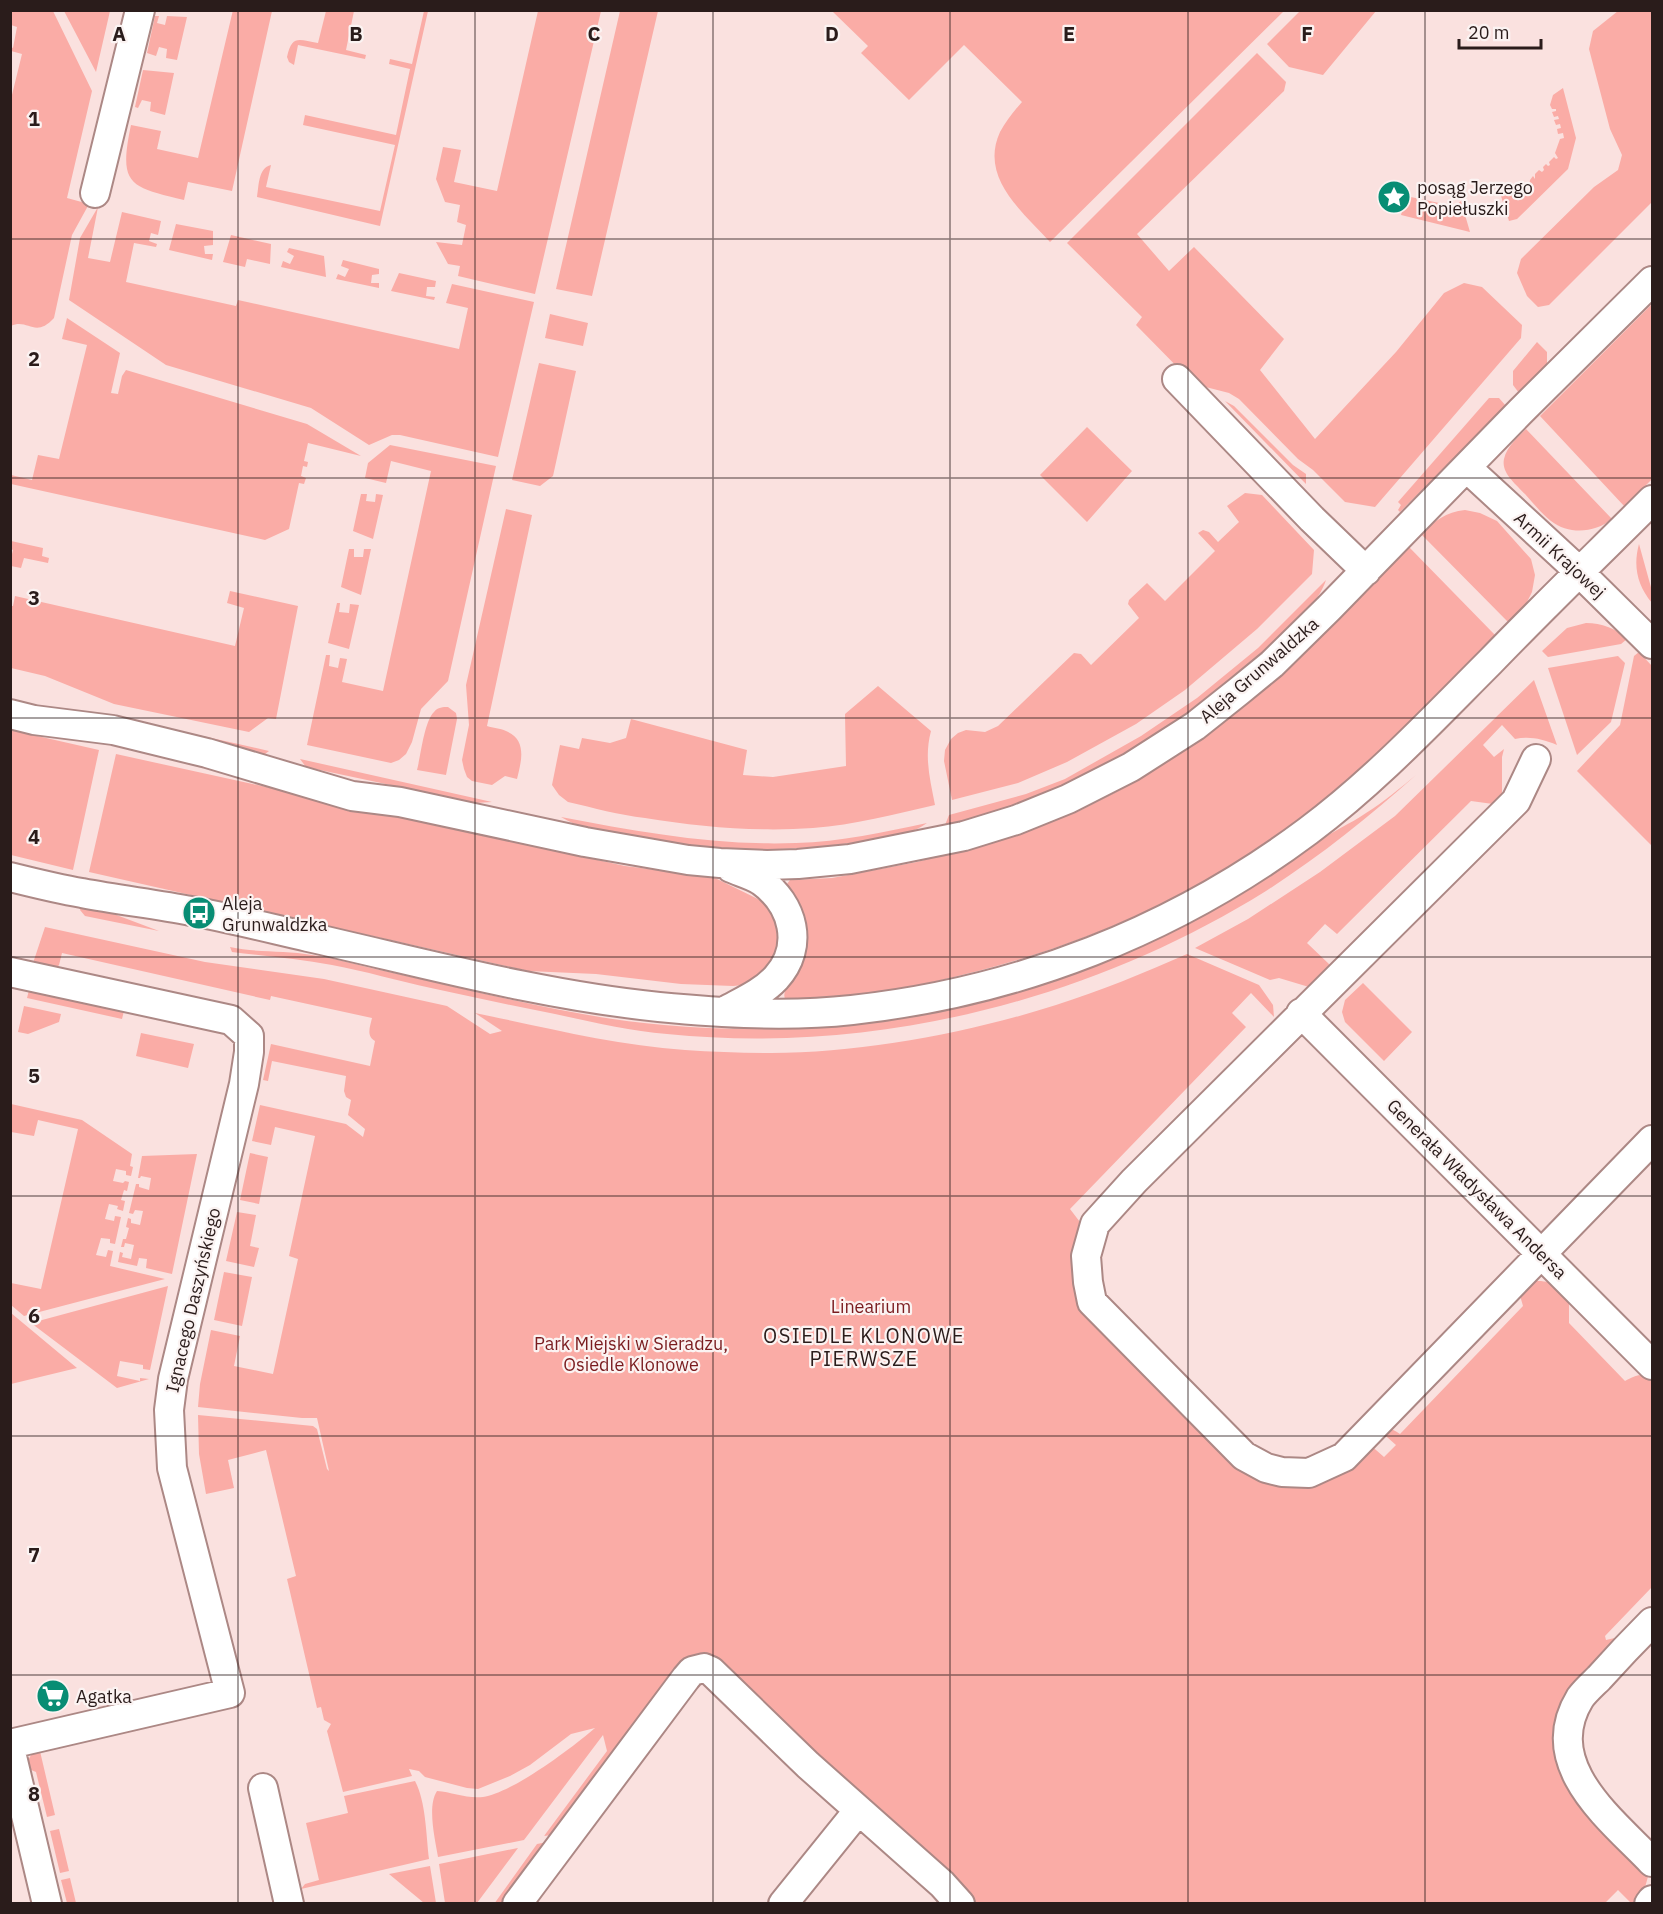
<svg xmlns="http://www.w3.org/2000/svg" width="1663" height="1914" font-family="'IBM Plex Sans',sans-serif">
<style>
.green{fill:#faaca6}
.lines{fill:none;stroke-linecap:round;stroke-linejoin:round}
.minor-casing{stroke:#ac8885;stroke-width:32}
.minor{stroke:#fff;stroke-width:28}
.grid{fill:none;stroke:#2a1c1b;stroke-width:1.5;stroke-opacity:0.55}
.labels{text-anchor:middle;dominant-baseline:central;stroke-width:4.5;stroke-linejoin:round;paint-order:stroke}
.poi-label{font-size:18px;fill:#2a1c1b;stroke:#fbf3f2;text-anchor:start}
.street-label{font-size:18px;fill:#2a1c1b;stroke:#fbf3f2}
.park-label{font-size:18px;fill:#7a1c1f;stroke:#fbf3f2}
.neighbourhood-label{font-size:20px;letter-spacing:1.5px;fill:#2a1c1b;stroke:#fbf3f2}
.grid-label{font-size:20px;text-anchor:middle;font-weight:bold;fill:#2a1c1b;stroke:#fbf3f2;stroke-width:4.5;stroke-linejoin:round;paint-order:stroke}
</style>
<rect width="100%" height="100%" fill="#fae1df"/>
<path class="green" d="M233,10L272,11L232,191L188,182L184,200C130,187 118,186 131,125L161,131L157,149L198,158Z
M1301,10H1376V11L1323,75L1289,67L1267,44Z
M11,11H53L92,91L67,198L89,204L72,235L54,318C35,339 28,318 11,326L10,103L22,54L11,51V47L13,48L17,27L11,25Z
M64,11H110L96,72Z
M326,11H354L346,50L366,55L365,59L298,45L294,65L289,62L287,57C292,34 299,40 318,43Z
M424,11H428L380,226L257,197C259,186 258,168 271,165L266,187L380,211L395,145L303,125L305,115L396,135L410,69L389,64L390,59L412,64Z
M538,11H601L535,294L458,276L460,266L448,264L436,242L462,245L466,225L457,222L460,205L445,202L436,179L443,147L461,150L454,182L497,191Z
M620,11H658L592,296L556,289Z
M832,11H1284L1050,242C1023,212 979,178 1000,132C1006,121 1014,111 1022,102L964,45L909,100L861,53L868,46Z
M1618,11H1652V202L1549,305L1538,307L1527,296L1517,273L1521,259L1594,187L1618,170L1622,155L1610,129L1589,49L1593,31Z
M155,16H159L157,23L165,25L167,16L187,17L177,60L166,58L167,49L159,47L156,56L147,53Z
M1257,53L1286,82L1284,91L1137,234L1169,271L1194,247L1284,339L1260,370L1315,439L1396,352L1444,293L1464,283L1482,287L1522,325L1521,338L1375,507L1345,502L1313,470L1298,459L1239,399L1229,393L1194,384L1136,325L1142,317L1067,243Z
M143,70L174,73L165,115L150,111L151,102L142,100L138,108L135,107Z
M1563,88L1576,138L1568,169L1517,219L1509,221L1501,196L1510,189L1528,192L1530,180L1533,176L1535,179V174L1539,170L1542,172L1544,170L1543,167L1546,164L1548,166L1550,165L1549,162L1554,157L1556,159L1558,158L1555,153L1560,139L1564,138L1563,133L1558,134L1557,129L1561,128L1560,124L1556,125L1554,120L1559,119L1558,116L1554,117L1552,112L1556,111V109H1552L1550,105L1553,95Z
M1406,196L1439,203L1448,213L1461,201L1470,232L1401,215Z
M98,207L88,258L110,262L122,212L161,221L158,235L151,233L149,241L157,244L156,247L134,243L126,282L236,306L238,300L459,349L468,308L446,303L452,284L534,302L498,457L400,435H392L369,445L311,408L166,365L69,300L80,238Z
M176,224L213,231V245L204,246L205,254H213L212,260L169,250Z
M231,235L271,244L270,264L247,259L245,267L223,262Z
M289,248L324,256L326,277L281,267L283,261L290,264L294,256L287,252Z
M343,260L379,269V274L372,275L371,283H379V288L336,279L338,274L345,277L349,269L341,266Z
M399,273L436,281L435,287H427L426,296L435,297L434,300L391,291Z
M1652,304V479L1625,507L1540,416Z
M550,314L588,323L583,346L545,338Z
M67,318L120,353L111,393L118,394L122,376L126,370L307,424L361,456L308,443L304,461L308,462L307,467L303,466L301,476L306,478L304,484L299,483L289,529L265,540L11,484V475L32,480L38,455L59,459L87,345L62,339Z
M1537,342L1547,352V367L1519,393L1513,385V371Z
M539,363L576,371L553,476L540,486L512,480Z
M1489,398H1499L1506,406L1400,512L1398,510L1401,505L1398,502Z
M1225,401L1234,406L1293,465L1306,474V484Z
M1087,427L1132,471L1087,522L1040,475Z
M1526,429L1612,519C1595,533 1569,535 1551,521C1541,513 1533,503 1525,494C1516,484 1501,473 1504,459C1507,446 1518,437 1526,429Z
M390,445L496,466L448,681L421,709L412,742L406,754L399,760L391,763L307,745L326,655H330L329,666L338,668L340,658L347,659L342,682L383,691L431,471L391,461L386,483L365,478L368,463Z
M1245,493L1262,495L1314,550L1312,574L1257,629L1185,690L1136,724L1067,762L1018,783L952,800L944,761L945,750L951,739L958,733L966,730L985,732L998,726L1074,653L1081,654L1091,665L1139,618L1128,604L1129,600L1147,583L1165,601L1215,551L1198,533L1203,530L1209,532L1218,542L1239,522L1227,506Z
M361,494H367L366,501L375,502L376,494L383,495L373,539L353,531Z
M506,509L532,515L487,726C493,728 500,728 506,731C528,740 521,762 517,779L505,776L492,785L472,781L467,777L464,769L462,760L469,725L466,685Z
M1465,510L1480,513L1497,521L1531,559L1535,575L1532,592L1526,604L1508,622L1421,534C1434,521 1446,512 1465,510Z
M11,541L43,548L42,556L49,558L48,563L24,558L21,568L11,566V558L13,550L11,549Z
M1639,544L1652,591V603C1637,585 1633,566 1639,544Z
M1409,547L1495,635C1439,691 1384,750 1324,802C1293,828 1258,850 1223,871C1132,924 1040,958 937,981C899,989 860,995 821,997C809,998 796,1001 785,999C781,988 795,980 799,971C813,940 806,914 787,887V884L790,880L832,878L917,862L1001,839L1037,828L1079,811L1120,790L1159,767L1191,746L1219,726L1282,674Z
M349,549H354V557H363L364,549H371L361,595L341,587Z
M1326,580C1319,603 1291,626 1274,642C1203,709 1120,767 1029,801C1002,811 973,817 945,825L949,815L1026,794L1065,779L1141,736L1197,698L1258,648Z
M230,591L298,606L276,719L268,718L249,732L114,704L45,676L11,668V606H13L15,596L235,646L244,608L227,603Z
M337,603H340L339,612L349,613L350,604L359,605L349,649L328,643Z
M1586,623C1602,623 1615,628 1627,639L1621,644L1548,657L1542,651L1567,628Z
M1639,652L1652,666V846L1577,771L1620,725L1634,656Z
M1618,656L1625,663L1611,722L1577,755L1548,668Z
M1534,680L1557,745C1542,739 1530,736 1515,739L1502,725L1483,745L1494,757L1504,749L1502,757V794L1493,804L1471,801L1337,934L1325,924L1307,943L1329,964V972L1309,987L1279,978L1270,980L1195,948L1248,919L1320,872L1395,816Z
M878,686L931,731C924,757 930,779 935,805C895,814 854,825 813,828C758,832 699,827 645,818C619,815 594,808 568,802L559,795L552,785L560,745L579,749L582,738L610,743L626,738L631,719L747,750L743,775L773,777L846,766L845,714Z
M448,707L456,713L457,719L446,775L417,770C421,755 424,722 434,712C438,707 443,707 448,707Z
M127,719L269,751L265,754H258Z
M11,730L99,750L73,870L11,855Z
M116,754L625,866L713,877L768,904L779,920V951L764,975L744,985L733,986L681,984L596,974L528,971L89,872Z
M300,759L492,802L475,803L306,767Z
M1416,775C1369,817 1319,857 1266,891C1089,1001 875,1055 667,1034C629,1031 592,1022 555,1014C513,1006 472,997 431,988C398,981 365,971 332,965C299,959 265,956 232,952L230,947C257,953 285,950 312,955C334,958 357,965 380,970C474,990 568,1017 664,1025C820,1039 983,1016 1127,953C1194,923 1257,885 1317,842C1333,831 1350,824 1366,813C1384,802 1400,788 1416,775Z
M561,817C639,832 717,846 796,843C841,842 884,832 927,823C914,833 900,834 884,837C799,855 708,852 622,835C601,831 580,829 561,817Z
M82,902L159,931L85,916L80,910Z
M45,927L205,962L324,979L447,1006L490,1034L502,1031L475,1013C544,1027 614,1045 685,1050C713,1052 742,1053 771,1053C862,1053 969,1033 1056,1005C1100,991 1144,973 1187,954L1259,985L1273,1005L1274,1017L1251,993L1232,1013L1246,1027L1070,1209L1083,1226L1075,1267L1272,1479L1368,1443L1384,1457L1396,1445L1379,1430C1388,1427 1393,1429 1400,1434L1523,1306L1517,1285C1535,1279 1546,1280 1563,1287L1569,1297V1323L1625,1381C1636,1375 1641,1372 1652,1380V1587L1605,1636L1606,1640L1632,1634L1560,1743L1649,1873L1644,1891L1632,1904L1618,1890L1604,1904L976,1903L967,1893L851,1791L714,1658C705,1652 696,1652 687,1659L558,1834L544,1836L607,1751L603,1735L524,1840L438,1857C435,1839 427,1806 437,1791C452,1792 467,1799 483,1797C512,1793 572,1748 595,1728L571,1734L530,1765L510,1776L478,1789L467,1788L425,1777L419,1771L409,1769L412,1776L343,1792L327,1731L331,1724L324,1720L321,1707L317,1708L287,1579L296,1576L266,1450L228,1460L234,1488L206,1494L199,1454L198,1415L313,1426L317,1429L327,1469L329,1471L317,1418H302L198,1407L200,1384L211,1330L240,1336L234,1366L273,1374L298,1259L289,1256L315,1136L275,1127L271,1145L252,1141L260,1105L346,1124L363,1137L365,1129L348,1115L351,1100L346,1097L344,1091L346,1076L272,1061L268,1081L263,1080L271,1044L370,1066L375,1041C366,1036 370,1027 372,1018L271,996L270,1000L62,953L59,965L56,969L32,966Z
M1363,983L1412,1032L1384,1061L1345,1022L1342,1012L1345,1000Z
M30,986L124,1011L122,1019L27,998Z
M24,1006L61,1014L59,1022L28,1034L18,1032Z
M141,1033L194,1044L188,1068L136,1056Z
M11,1104L82,1120L132,1154L130,1166L133,1167L131,1176L126,1175V1171L116,1169L113,1181L123,1183L125,1181L129,1182L127,1191L124,1190L121,1200L125,1201L123,1211L117,1209L118,1206L109,1204L105,1219L114,1221L115,1216L121,1217L115,1244L110,1243V1239L101,1238L96,1255L106,1257L108,1250L113,1251L110,1266L165,1279L24,1316L11,1305V1283L41,1289L78,1129L38,1120L34,1136L11,1132Z
M250,1153L268,1157L259,1204L240,1200Z
M197,1154L172,1274L146,1268L147,1259L139,1258L137,1266L118,1262L120,1252L123,1253L122,1257L131,1259L134,1245L125,1243L124,1247H121L123,1239H126L129,1228L126,1227L128,1218L131,1219V1223L140,1225L143,1211L135,1210L133,1214L129,1213L136,1184H139V1187L149,1190L151,1178L141,1176L140,1178H138L142,1156Z
M237,1212L256,1215L250,1246L259,1248L254,1267L226,1261Z
M224,1272L252,1277L242,1326L214,1320Z
M168,1286L150,1370L143,1369V1365L120,1361L117,1376L140,1381V1378L149,1379L117,1388L31,1323Z
M11,1313L77,1368L11,1384Z
M39,1747L55,1815L47,1817L36,1772L24,1767L34,1750Z
M415,1781C426,1802 426,1834 429,1859L301,1889L305,1884L319,1880L306,1823L348,1813L344,1796Z
M59,1829L69,1871L60,1873L50,1831Z
M552,1841L506,1903L494,1904L537,1844Z
M518,1848L477,1903H445L439,1864Z
M430,1866L436,1903H424L389,1874Z
M70,1878L76,1903H67L61,1880Z"/>
<g class="lines">
<defs>
<path id="minor" d="M95,193L140,10
M1177,379L1312,519L1366,571
M1467,468L1568,561L1652,644
M10,714L34,720L113,730L207,753L352,796L400,802L585,842L688,860L720,863L767,865L798,864L850,859L964,836L1016,820L1068,799L1131,767L1195,726L1239,691L1272,664L1329,608L1521,411L1652,281
M1536,759L1516,801L1134,1181L1095,1224L1086,1256L1088,1282L1092,1302L1244,1456L1266,1468L1282,1472L1309,1473L1344,1457L1652,1140
M10,877C34,883 58,889 82,893C118,900 155,904 191,911C230,918 269,928 308,937C424,963 540,995 659,1007C722,1013 788,1017 852,1010C1018,992 1174,931 1308,831C1375,781 1431,721 1490,662C1543,607 1598,554 1652,500
M10,972L231,1020L249,1036V1052L244,1084L173,1379L169,1410L172,1468L230,1693L10,1744
M725,1011C743,1001 762,993 776,978C805,946 793,904 761,881C752,875 740,872 731,868
M1301,1013L1652,1365
M1652,1622C1634,1640 1616,1659 1599,1678C1593,1684 1585,1691 1580,1698C1539,1765 1611,1819 1652,1862
M10,1748L47,1904
M263,1788L289,1904
M517,1904L686,1678L692,1671L704,1668L711,1671L808,1765L942,1884L960,1904
M783,1904L858,1811
M1649,1904L1652,1900"/>
</defs>
<use href="#minor" class="minor-casing"/>
<use href="#minor" class="minor"/>
</g>
<path class="grid" d="M238,10V1904M475,10V1904M713,10V1904M950,10V1904M1188,10V1904M1425,10V1904M10,239H1652M10,478H1652M10,718H1652M10,957H1652M10,1196H1652M10,1436H1652M10,1675H1652"/>
<defs>
<symbol id="sight-disc" viewBox="-11 -11 22 22"><circle r="9.5" fill="#088d74" stroke="#fbf3f2"/><path d="M0-6L1.8-2.2L6-1.7L2.9 1.2L3.7 5.4L0 3.3L-3.7 5.4L-2.9 1.2L-6-1.7L-1.8-2.2Z" fill="#fff"/></symbol>
<symbol id="bus-disc" viewBox="-11 -11 22 22"><circle r="9.5" fill="#088d74" stroke="#fbf3f2"/><path d="M-5-6H5V4H4V6H2V4H-2V6H-4V4H-5ZM-3.5-4V0h7V-4ZM-3.5 1.2v1.5H-2V1.2ZM2 1.2v1.5H3.5V1.2Z" fill="#fff"/></symbol>
<symbol id="supermarket-disc" viewBox="-11 -11 22 22"><circle r="9.5" fill="#088d74" stroke="#fbf3f2"/><path d="M-6-5.5h2.5l.6 2H6L4.5 2H-2.5L-4.4-4H-6ZM-1.5 3.2a1.3 1.3 0 1 0 .1 0ZM3 3.2a1.3 1.3 0 1 0 .1 0Z" fill="#fff"/></symbol>
</defs>
<g fill-rule="evenodd">
<use href="#sight-disc" x="1375" y="178" width="38" height="38"/>
<use href="#bus-disc" x="180" y="894" width="38" height="38"/>
<use href="#supermarket-disc" x="34" y="1677" width="38" height="38"/>
</g>
<g class="labels">
<g class="poi-label">
<text x="1417" y="187">posąg Jerzego<tspan x="1417" dy="21">Popiełuszki</tspan></text>
<text x="222" y="903">Aleja<tspan x="222" dy="21">Grunwaldzka</tspan></text>
<text x="76" y="1696">Agatka</text>
</g>
<g class="street-label">
<text transform="translate(1560 555) rotate(43)">Armii Krajowej</text>
<text transform="translate(1259 670) rotate(-41)">Aleja Grunwaldzka</text>
<text transform="translate(1477 1189) rotate(45)">Generała Władysława Andersa</text>
<text transform="translate(193 1300) rotate(-77)">Ignacego Daszyńskiego</text>
</g>
<g class="park-label">
<text x="871" y="1306">Linearium</text>
<text x="631" y="1343">Park Miejski w Sieradzu,<tspan x="631" dy="21">Osiedle Klonowe</tspan></text>
</g>
<g class="neighbourhood-label">
<text x="864" y="1335">OSIEDLE KLONOWE<tspan x="864" dy="23">PIERWSZE</tspan></text>
</g>
</g>
<g class="grid-label">
<text x="119" y="41">A</text>
<text x="356" y="41">B</text>
<text x="594" y="41">C</text>
<text x="832" y="41">D</text>
<text x="1069" y="41">E</text>
<text x="1307" y="41">F</text>
<text x="34" y="126">1</text>
<text x="34" y="366">2</text>
<text x="34" y="605">3</text>
<text x="34" y="844">4</text>
<text x="34" y="1083">5</text>
<text x="34" y="1323">6</text>
<text x="34" y="1562">7</text>
<text x="34" y="1801">8</text>
</g>
<rect width="1663" height="1914" fill="none" stroke="#2a1c1b" stroke-width="24"/>
<path d="M1459 39v9h82v-9" fill="none" stroke="#2a1c1b" stroke-width="3"/>
<text x="1468" y="39" font-size="18" fill="#2a1c1b" stroke="#fbf3f2" stroke-width="4.5" paint-order="stroke">20 m</text>
</svg>
